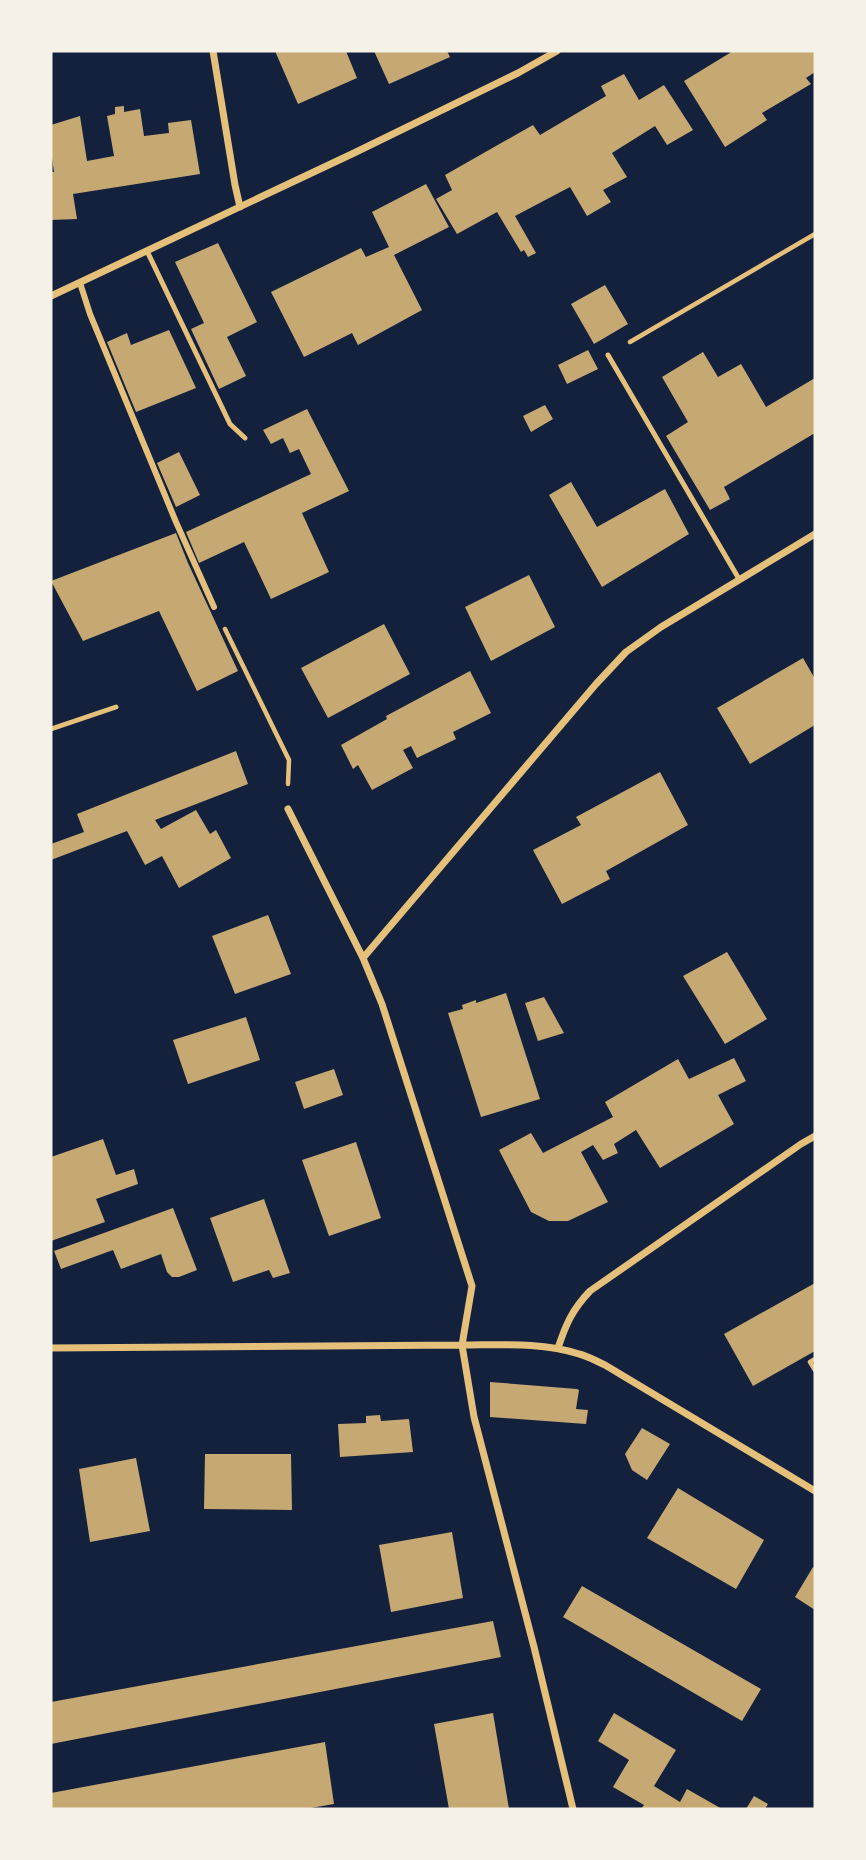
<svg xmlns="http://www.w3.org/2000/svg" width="866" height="1860" font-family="'Roboto Condensed',sans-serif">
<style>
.building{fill:#c6a872}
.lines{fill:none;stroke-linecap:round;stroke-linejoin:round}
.path{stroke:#e5c07b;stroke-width:4.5}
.service{stroke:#e5c07b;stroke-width:5}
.pedestrian{stroke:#e5c07b;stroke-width:6}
.minor{stroke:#e5c07b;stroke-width:7}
</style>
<rect width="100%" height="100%" fill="#14213d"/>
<path class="building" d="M275,51H346L357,78L298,104Z
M374,51H447L450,57L389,84Z
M733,51H815V72L806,78L811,84L762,113L767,120L725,147L684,81Z
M624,74L639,100L664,85L693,130L667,145L655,126L612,153L627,177L603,190L611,202L587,216L570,187L515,216L536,253L528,257L524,250L521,252L497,212L457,234L436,199L452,190L445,175L533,125L540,135L606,96L601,86Z
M124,106V112L140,109L144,136L169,133L168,123L191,120L200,174L73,194L77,219L51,220V172H54L51,151V125L80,116L87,161L114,156L107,116L115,114V107Z
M426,184L449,227L394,255L422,310L358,345L352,333L304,357L271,292L361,248L366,257L389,247L372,212Z
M218,243L257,322L227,337L246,376L219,389L191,329L204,323L175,262Z
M605,285L628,324L594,344L571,304Z
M169,330L196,388L136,412L107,342L127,333L131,345Z
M588,350L598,369L567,384L558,365Z
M703,352L718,377L741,364L766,407L815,378V433L724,487L730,499L710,510L666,436L688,422L662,377Z
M545,405L553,419L531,432L523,416Z
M307,409L349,491L302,513L329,572L271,599L244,542L199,563L186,532L311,474L299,449L290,453L283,438L271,444L263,430Z
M179,452L200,495L176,507L157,463Z
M571,482L597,527L665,489L689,534L602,587L549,495Z
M176,533L188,563L238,671L197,691L159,611L83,641L51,581Z
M529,575L555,627L491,661L465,607Z
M384,624L410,674L328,718L301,668Z
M803,658L815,679V725L750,764L717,708Z
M470,671L491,713L453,732L456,739L417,758L411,746L403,750L413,768L372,790L358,765L353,769L341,745L387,719L386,716Z
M236,751L248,784L155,820L161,829L196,810L210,834L216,830L231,858L179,888L162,856L145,865L127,831L51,860V844L84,832L77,814Z
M660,772L688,825L606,871L610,879L562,904L533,850L581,825L576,817Z
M268,915L291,974L235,994L212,936Z
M727,952L767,1019L725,1044L683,976Z
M506,993L540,1099L481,1117L448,1013L463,1009L462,1005L476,1000V1003Z
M544,997L564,1033L538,1041L525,1003Z
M246,1017L260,1060L188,1084L173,1040Z
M734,1058L746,1081L718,1095L734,1124L660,1168L636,1130L614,1144L618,1153L603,1160L593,1145L581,1152L608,1202L568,1221H549L531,1212L499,1150L531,1133L543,1153L613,1117L605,1102L678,1059L689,1079Z
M334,1069L343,1095L304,1109L295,1082Z
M103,1139L116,1175L134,1169L138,1184L96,1199L105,1222L51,1241V1157Z
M356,1142L381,1218L329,1236L302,1160Z
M264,1199L290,1273L273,1278L269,1270L233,1282L210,1218Z
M173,1208L197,1270L179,1277H172L167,1272L161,1254L121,1269L113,1250L61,1269L54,1251Z
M815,1283V1351L753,1386L724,1334Z
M490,1382L577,1389L579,1390L576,1409L588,1410L586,1424L490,1417Z
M380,1415L381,1421L409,1419L413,1452L340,1457L338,1424L366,1423V1416Z
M642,1428L670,1444L647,1480L632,1470L625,1454Z
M205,1454H291L292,1510L204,1509Z
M136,1458L150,1531L90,1542L79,1469Z
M678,1488L764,1540L736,1589L647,1538Z
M452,1532L463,1598L391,1612L379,1545Z
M813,1567L815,1568V1610L795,1597Z
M582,1586L761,1689L742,1721L563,1617Z
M493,1621L501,1657L51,1744V1702Z
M493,1713L509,1809H449L434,1724Z
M614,1713L676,1750L654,1786L680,1802L687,1789L722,1809H641L644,1805L613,1787L629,1760L598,1741Z
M325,1742L334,1804L305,1809H51V1793Z
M754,1796L768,1804L765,1809H746Z"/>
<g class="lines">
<path class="path" d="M630,342L815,234
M225,629L289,760L288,784
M815,1359L810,1362L815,1370"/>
<path class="service" d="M147,251L230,424L245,438
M608,355L739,579
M51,729L116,707"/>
<path class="pedestrian" d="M80,283L90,314L176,522L214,607"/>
<path class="minor" d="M213,51L235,185L240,207
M51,296L354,153L518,73L557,51
M288,809L363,958L382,1004L472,1286L462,1345C501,1345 542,1342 579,1354C588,1356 596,1361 605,1365L815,1491
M363,958L596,684L626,652L661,627L815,534
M51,1348L462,1345L474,1417L534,1647L573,1809
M558,1348C566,1324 572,1310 590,1291L801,1144L815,1136"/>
</g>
<rect width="866" height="1860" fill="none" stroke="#f6f1e7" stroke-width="105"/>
</svg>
